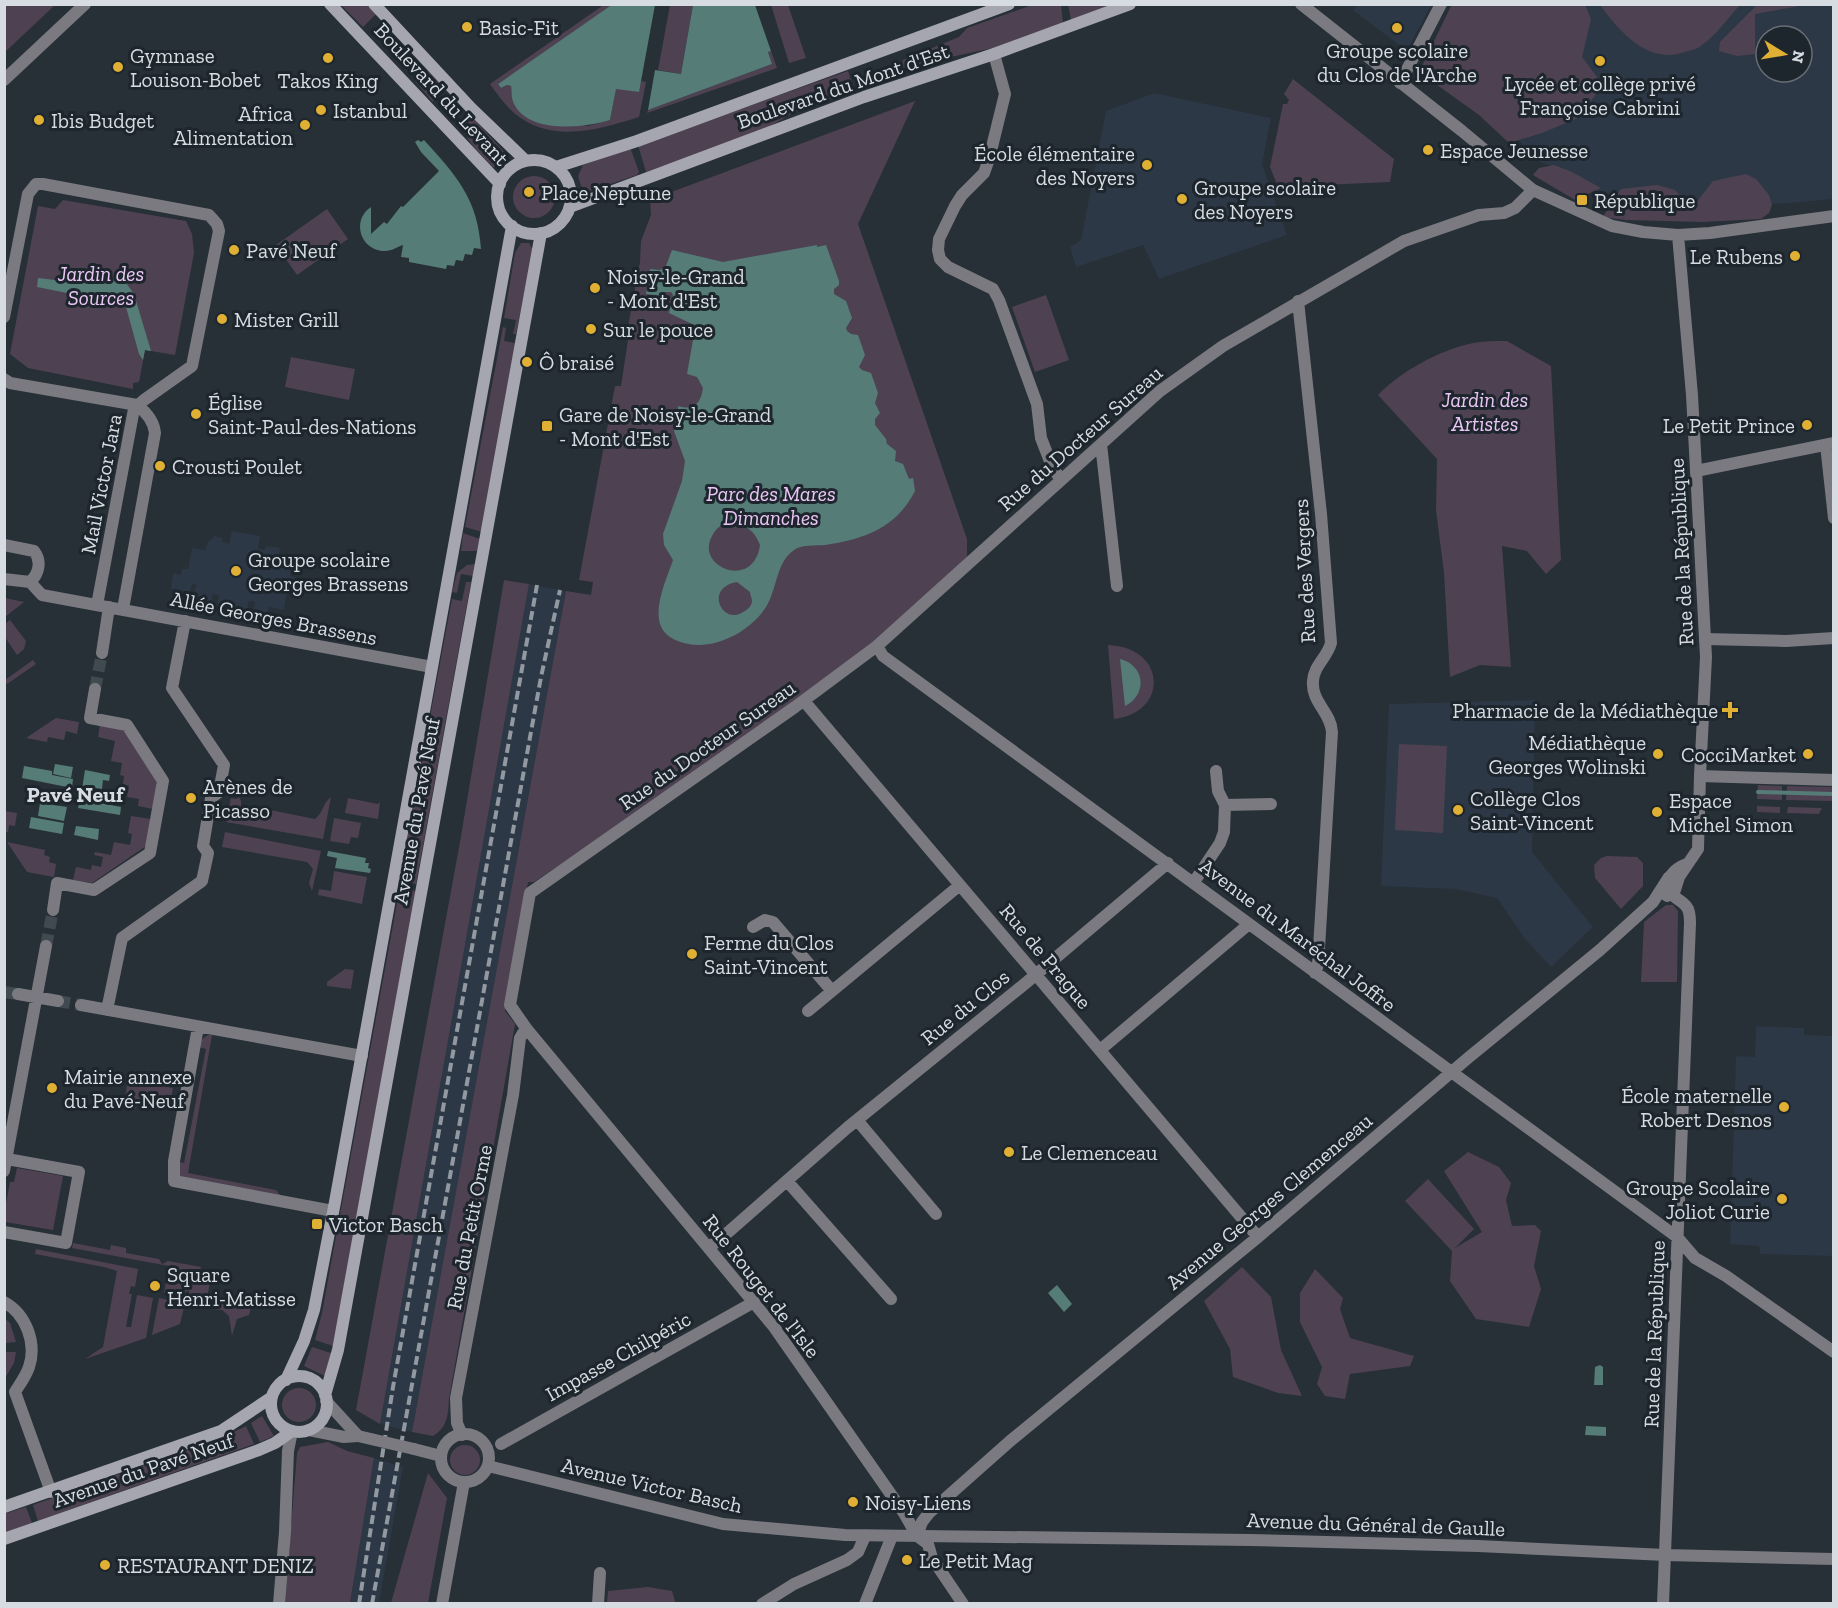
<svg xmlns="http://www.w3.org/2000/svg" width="1838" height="1608" font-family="'Zilla Slab',serif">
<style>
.built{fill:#2c3846;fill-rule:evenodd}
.green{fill:#4e4252}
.water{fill:#557c77;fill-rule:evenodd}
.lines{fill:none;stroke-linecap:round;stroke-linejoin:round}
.stream{stroke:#557c77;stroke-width:4}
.minor-tunnel{stroke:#414951;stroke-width:12;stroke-dasharray:12 6;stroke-linecap:butt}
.minor{stroke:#7a7a80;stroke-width:12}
.tertiary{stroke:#7a7a80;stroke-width:12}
.secondary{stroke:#a5a6af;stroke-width:12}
.rail{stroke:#9399a0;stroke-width:4;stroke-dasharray:9 4.5;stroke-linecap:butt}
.tertiary-bridge{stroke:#7a7a80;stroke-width:12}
.poi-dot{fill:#dfb034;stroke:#1d252d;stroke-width:2}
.labels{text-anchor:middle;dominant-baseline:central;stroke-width:6;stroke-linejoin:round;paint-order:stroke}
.poi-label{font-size:21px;fill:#d7dce2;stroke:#1d252d;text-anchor:start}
.street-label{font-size:21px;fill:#d7dce2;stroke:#1d252d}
.park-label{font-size:21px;font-style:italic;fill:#ecc7f6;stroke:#1d252d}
.neighbourhood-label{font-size:22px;font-weight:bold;fill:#d7dce2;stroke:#1d252d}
</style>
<rect width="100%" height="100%" fill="#272f37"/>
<path class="built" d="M1357,5V4L1431,5L1410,45H1399L1353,10Z
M1534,5H1833V199L1791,203L1692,208L1623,203L1612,200L1557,168L1534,160L1519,140L1509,143ZM1766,36H1802V72H1766Z
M1154,93L1271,118L1262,164L1287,235L1159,279L1143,245L1076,267L1070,247L1081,240L1106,111Z
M232,531L260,536L258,549L264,550L266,546L280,548L279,555L293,557L290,576L297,578L294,592L287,591L284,610L269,607L268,613L253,611L255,602L249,601L246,614L217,609L219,595L213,594L211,603L197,601L198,594L194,591L197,585L192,584L190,592L171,589L173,573L181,575L182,569H188L192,548L205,550L208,542L215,536L223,538L222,542L229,544Z
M529,584L566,591L412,1432L380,1424Z
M1535,700L1532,852L1593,927L1551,967L1525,939L1497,898L1455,889L1381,886L1389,704Z
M1756,1026L1804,1028V1035L1833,1036V1256L1760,1254L1759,1246L1730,1244L1736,1056L1755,1057Z
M374,1458L403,1467L379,1603L350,1604Z"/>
<path class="green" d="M5,4H55V5L5,52Z
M605,4L613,5L498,84L501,88L507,85L511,86L513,102L520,112L588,126L610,120L616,88L638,92L641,81L646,82L639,117C598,130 551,144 514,113C505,105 497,94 490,84Z
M1068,4L1111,5L1071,20Z
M1452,4L1585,5L1591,19L1582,57L1603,85L1578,118L1542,133L1509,143L1479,115L1419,72Z
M341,5H367L376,14L363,27Z
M670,5H693L681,74L658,70Z
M771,5H788L806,58L789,63Z
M1032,5H1061L1063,23L993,48L946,58L898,74L895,65L902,63L903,60L959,37L967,28Z
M1600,5H1740C1728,18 1717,34 1702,45C1698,49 1691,50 1685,52C1648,65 1620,32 1600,5Z
M1757,5H1805L1755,14V54L1737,56L1719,51L1720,42Z
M771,51L777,68L647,113L648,110L772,64L768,52Z
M427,70L441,84L433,102L415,81Z
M848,71L855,94L825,100L797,111L761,131L646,172L638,145Z
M1293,79L1394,159L1390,182L1278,187L1270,167L1283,104H1287L1289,100L1284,94Z
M915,101L858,224L967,539V565L795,707L534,882H528L505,1011L515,1024L449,1399C448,1414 448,1427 433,1436L412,1432L566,591L591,595L593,582L579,580L615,386H621L629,333L627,332L640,262L641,241L651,215L650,200Z
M470,115L506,154L507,160L501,167H493C483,156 450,129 470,115Z
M630,147L639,172L637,175L589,191L581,186L578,176L583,165Z
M1554,165L1572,172L1601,188L1575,200L1533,175L1539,168Z
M1746,174L1756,179L1769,195L1772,205L1769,213L1761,219L1702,222L1626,220L1603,217L1615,196L1621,189L1657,185L1675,190L1692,208L1713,181Z
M513 197a21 21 0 1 1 42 0a21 21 0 1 1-42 0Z
M63,200L186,221L192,234L194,253L175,355L145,350L139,382L133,383V389L28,368L10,354L38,206L55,209Z
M327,209L348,239L297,275L276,245Z
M521,243H529L533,250L516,334H513L516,320L504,318L515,253Z
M1046,295L1069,360L1035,372L1012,307Z
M503,327L506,328L504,341L515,343L482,532L465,527Z
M1507,341L1551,366L1561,560L1546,574L1527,551L1502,546L1511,667L1480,665L1450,677L1444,573L1436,510L1437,459L1378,395C1401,371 1440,350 1473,343C1484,341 1496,341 1507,341Z
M291,357L355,369L349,400L285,387Z
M463,533L480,539L477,551H461Z
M475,564L473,576L461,574L457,593L452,592L457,573L467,565Z
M504,580L529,584L380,1424L356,1410L460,842Z
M466,582H471L416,884L412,883L417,858L404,856L452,599L462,601Z
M5,598L24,602L5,617Z
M10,620L26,641L24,649L17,655L5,637V624Z
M1108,645C1167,647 1169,713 1114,719Z
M33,660L36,664L7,684L5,680Z
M56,718L79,722L77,734L66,731L64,740L48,737L47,742L26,738Z
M100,724L122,728L158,782L153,809L138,806L139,799L127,797L129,786L123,784L124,776L120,775L122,763L111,761L115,741L98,737Z
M1399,744L1447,746L1443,833L1395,830Z
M1758,785L1782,786V800L1757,799Z
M1787,786L1833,787V801L1786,800Z
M239,797L241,801V809L249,811L250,806L315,819C323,813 322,804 331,797L323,839L226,822L231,798L236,799Z
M348,798L378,804L380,802L378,819L345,813Z
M1757,806L1780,807V813L1757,812Z
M1788,807L1822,808L1819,814L1787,813Z
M4,811L17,813L15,826L9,825L8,832H5Z
M131,816L151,819L146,846L92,883L73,880L76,867L91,870L92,865L101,867L103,857L94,855L95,852L111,855L114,842L130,845L132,834L128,833Z
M334,818L361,823L358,838L351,837L349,844L330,841Z
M225,832L321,851L312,891L309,883L313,869L307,862L222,847Z
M7,842L45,850L44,855L50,857L49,862L56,864L54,877L27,872Z
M1607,856L1637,857L1643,863V886L1621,909L1595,878L1594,865L1601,858Z
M404,865H407L404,889L416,891L333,1346L315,1340L322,1313Z
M334,871L367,877L362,904L318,895L319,889L331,891Z
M1666,905H1673L1678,911L1677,982H1641L1644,922Z
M345,969L354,970L351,989L327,986V982Z
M208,1035H212L188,1173L276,1190L281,1196L178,1176L177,1161L184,1163L206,1049L198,1047L202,1039Z
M149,1084L173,1088L169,1110L139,1103L135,1109L125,1098L127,1085Z
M1468,1152L1499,1167L1511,1183L1506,1200L1512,1226L1535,1225L1541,1231L1534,1266L1541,1289L1529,1327L1476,1319L1450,1281L1452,1251L1405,1201L1428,1179L1474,1229L1455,1248L1482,1232L1444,1171Z
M17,1168L63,1176L53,1230L5,1222V1209L10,1182H14Z
M73,1243L110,1250L111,1245L126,1248V1253L159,1259L162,1264L168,1261L201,1267L200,1271L212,1273L206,1302L188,1299L189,1291H186L185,1297L164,1293L169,1266L72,1248Z
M36,1249L138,1269L135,1287L131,1286L129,1294H132L126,1327H131L137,1295L153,1298L146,1338L85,1359L103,1347L117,1271L104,1267L35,1254Z
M1242,1267L1271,1297L1281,1350L1302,1396L1278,1393L1233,1377L1230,1349L1204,1301Z
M1315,1269L1343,1298L1340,1309L1350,1338L1414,1356L1410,1366L1350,1374L1345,1399L1325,1396L1317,1384L1322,1367L1300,1322V1293Z
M159,1298L185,1303L180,1324L152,1335Z
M212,1301L251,1308L249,1315L237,1319L232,1336L229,1316L222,1310L212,1309Z
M4,1318L10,1323L16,1342L5,1343Z
M312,1347L331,1353L325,1376L304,1366Z
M5,1352H16L14,1363L5,1378Z
M282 1405a17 17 0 1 1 34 0a17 17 0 1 1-34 0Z
M262,1416L274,1436L260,1442L251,1423Z
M246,1426L254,1444L38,1521L33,1505L226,1436Z
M328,1442L347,1451L374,1458L350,1603L285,1604L297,1453L300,1447Z
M450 1460a15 15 0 1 1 30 0a15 15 0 1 1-30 0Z
M428,1473L447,1498L428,1603H391Z
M26,1507L32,1523L5,1533L4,1514Z
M648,1587L672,1591L675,1601L673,1604L607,1603L608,1591Z"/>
<path class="water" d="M613,4L655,5L639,92L616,89L610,120C585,128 529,134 514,104C511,98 512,92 511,86L507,85L501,88L498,84Z
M693,5H755L771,51L768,52L772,64L648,110L655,70L681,74Z
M418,140L421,142L424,140C456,175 478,199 481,249L474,248L472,255L465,254L463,261L456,260L454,266L447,265L446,269L409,262V258L401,257L403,245C397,247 392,251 385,251C360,251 351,220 371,207V234L384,222L387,224L401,206L403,207L439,171L421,152L415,142Z
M817,245V247L826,245L839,281V285L834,289V294L846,301L852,318L846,328L847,331L851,334L858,335L865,355L859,367L862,370L871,373L878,393L875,403L880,413L875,419V425L886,439L887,444L896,451L895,461L903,464L909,479L913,478L915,491C896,528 865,539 825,545C815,546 803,544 794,550C776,562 777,590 766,607C747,636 702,657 670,637C646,621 666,581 673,560L664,545L663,534L682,481L685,461L674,431L678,418V406C694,411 701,403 703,388L697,377L687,374L693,340L692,324L669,313L673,295L671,292H665L662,296L646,294L650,269L660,270L666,266L672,250L723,262ZM727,523C744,523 754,529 760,545C754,590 697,568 711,538C715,530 718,526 727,523ZM737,582L750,592C750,595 752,598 752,601C752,606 747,610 743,612C723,626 703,588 737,582Z
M38,278L63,281L116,279L126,283L134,294L151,351L145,350L143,360L139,354L126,307L120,300L103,295L72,294L37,287Z
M1120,659C1145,665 1148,694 1125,706Z
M55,764L73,767L71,778L53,774Z
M24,766L52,771V775L73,779L72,788L22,778Z
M85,770L110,775L109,781L103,780L102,789L89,787V790L82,789Z
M80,799L121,807L120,815L78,808Z
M40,803L67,807L64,821L38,816Z
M31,817L64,823L62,834L29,828Z
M76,826L99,829L98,840L74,835Z
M328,851L366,858L365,863H369L368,868L371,869L370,873L335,868L337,858L327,856Z
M1057,1285L1072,1304L1064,1312L1048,1293Z
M1600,1365L1603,1367V1385H1594L1595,1367Z
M1586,1426L1606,1427V1436L1585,1435Z"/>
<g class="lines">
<path class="stream" d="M1758,792L1834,794"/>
<path class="minor-tunnel" d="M95,689L102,653
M46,946L53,910
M4,992L18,994
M58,1001L81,1005"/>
<path class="minor" d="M994,54L1005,94L989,159L984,173L962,195L955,206L939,239L938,250L940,259L948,267L993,289L999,300L1037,404L1041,438L1053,469L1061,479
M4,80L85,4
M1400,83L1441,4
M1298,301L1321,514L1331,643C1327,658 1314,665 1313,681C1311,702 1331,712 1332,732L1318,965L1315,973
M4,317L28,194L36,184H43L209,215L217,224L219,231L192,366L144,400L134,409L97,605
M4,379L10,383L137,405C146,412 154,422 155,433L123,609
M1101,444L1117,586
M1826,445L1834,518
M1696,471L1834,443
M4,545L34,551C42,561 39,574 30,582L4,579
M30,582L42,595L432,667
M1705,639L1786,641L1834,638
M877,646L883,656L1677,1237L1695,1258L1726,1276L1834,1352
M102,653L109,607
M804,701L1258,1237
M1225,805L1271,804
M1194,882L1220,843L1224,832L1225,805L1218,791L1216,771
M1667,896L1675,890L1679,877L1698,849L1700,776
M53,910L57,883L94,890L150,853L163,781L127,725L90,718L95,689
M753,927L765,920L773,922L832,991
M18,994L58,1001
M81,1005L362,1056
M107,1010L122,938L202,881L208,853L203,846L211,798L219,792L224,765L172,688L185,621
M808,1011L960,885
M198,1027L174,1161V1181L333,1211
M1100,1050L1249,924
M857,1120L936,1214
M4,1171L46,946
M787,1181L891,1299
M4,1232L66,1243L79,1172L7,1159
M708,1247L717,1242L847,1128L1027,982L1168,863
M4,1302C26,1314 37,1343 29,1367C26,1376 20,1384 15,1392L51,1492
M462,1435L457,1423L456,1398L513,1095L520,1038L526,1028
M501,1444L754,1302
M917,1536L922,1522L929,1513L1009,1442L1258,1237L1468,1058L1600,950L1653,902L1669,877
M279,1604L285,1532L288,1451L292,1431
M598,1604L600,1573
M762,1604L794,1584L847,1560L858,1552L865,1536
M865,1604L892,1536
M963,1604L932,1558L928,1544L917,1536L904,1513L774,1327L526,1028L510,1005L530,893L795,707L877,646L1160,391L1223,346L1404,241L1479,215L1504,213L1515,208L1533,190
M1663,1604L1690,923C1690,918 1690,914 1688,909C1684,901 1676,900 1671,893C1661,880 1676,868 1687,864"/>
<path class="tertiary" d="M1301,4L1462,131L1533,190L1612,226L1643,232L1678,235L1710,233L1834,216
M1678,235L1692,395L1706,657L1700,776L1834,780
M326,1401L358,1436
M309,1430L344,1437L358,1436
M441 1458a24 24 0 1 1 48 0a24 24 0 1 1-48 0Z
M414,1449L441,1456
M488,1466L723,1524L845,1535L1250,1540L1478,1546L1665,1555L1834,1559
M442,1604L464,1482"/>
<path class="secondary" d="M330,4L500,184
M374,4L471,108L526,161
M497 197a37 37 0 1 1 74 0a37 37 0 1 1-74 0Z
M556,167L637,141L1009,4
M570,207L864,97L994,54L1130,4
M271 1404a28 28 0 1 1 56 0a28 28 0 1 1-56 0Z
M286,1380L304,1341L314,1310L335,1202L512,226
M325,1395L338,1350L541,233
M4,1507L221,1431L272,1397
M4,1539L259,1450L275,1443L292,1431"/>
<path class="rail" d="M359,1604L393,1387L537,585
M372,1604L541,677L560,590"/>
<path class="tertiary-bridge" d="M358,1436L414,1449"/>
</g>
<g class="poi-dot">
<circle cx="467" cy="27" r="6"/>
<circle cx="1397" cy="28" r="6"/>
<circle cx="328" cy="58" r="6"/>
<circle cx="1600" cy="61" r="6"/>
<circle cx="118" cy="67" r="6"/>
<circle cx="321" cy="110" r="6"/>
<circle cx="39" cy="120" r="6"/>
<circle cx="305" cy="125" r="6"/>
<circle cx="1428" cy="150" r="6"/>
<circle cx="1147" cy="165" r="6"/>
<circle cx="529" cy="192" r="6"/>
<circle cx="1182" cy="199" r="6"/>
<rect x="1576" y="194" width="12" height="12" rx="3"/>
<circle cx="234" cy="250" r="6"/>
<circle cx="1795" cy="256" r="6"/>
<circle cx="595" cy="288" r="6"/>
<circle cx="222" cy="319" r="6"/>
<circle cx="591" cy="329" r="6"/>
<circle cx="527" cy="362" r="6"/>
<circle cx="196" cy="414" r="6"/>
<circle cx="1807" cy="425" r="6"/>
<rect x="541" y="420" width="12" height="12" rx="3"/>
<circle cx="160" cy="466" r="6"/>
<circle cx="236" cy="571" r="6"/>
<path d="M1727 701h6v6h6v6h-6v6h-6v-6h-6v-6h6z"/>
<circle cx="1658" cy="754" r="6"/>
<circle cx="1808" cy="754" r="6"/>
<circle cx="191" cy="798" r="6"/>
<circle cx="1458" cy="810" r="6"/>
<circle cx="1657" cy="812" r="6"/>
<circle cx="692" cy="954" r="6"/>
<circle cx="52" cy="1088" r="6"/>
<circle cx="1784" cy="1107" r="6"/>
<circle cx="1009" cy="1152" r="6"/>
<circle cx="1782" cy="1199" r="6"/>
<rect x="311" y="1218" width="12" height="12" rx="3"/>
<circle cx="155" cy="1286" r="6"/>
<circle cx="853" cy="1502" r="6"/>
<circle cx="907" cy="1560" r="6"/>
<circle cx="105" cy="1565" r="6"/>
</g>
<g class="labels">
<g class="poi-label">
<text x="479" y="27">Basic-Fit</text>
<text x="1397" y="50" text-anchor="middle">Groupe scolaire<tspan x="1397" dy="24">du Clos de l'Arche</tspan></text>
<text x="130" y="55">Gymnase<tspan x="130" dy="24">Louison-Bobet</tspan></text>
<text x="328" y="80" text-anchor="middle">Takos King</text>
<text x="1600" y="83" text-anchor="middle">Lycée et collège privé<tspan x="1600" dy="24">Françoise Cabrini</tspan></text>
<text x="333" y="110">Istanbul</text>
<text x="293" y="113" text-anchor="end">Africa<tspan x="293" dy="24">Alimentation</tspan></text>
<text x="51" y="120">Ibis Budget</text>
<text x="1440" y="150">Espace Jeunesse</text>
<text x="1135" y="153" text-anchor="end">École élémentaire<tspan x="1135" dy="24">des Noyers</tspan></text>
<text x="1194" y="187">Groupe scolaire<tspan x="1194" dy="24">des Noyers</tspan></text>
<text x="541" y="192">Place Neptune</text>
<text x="1594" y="200">République</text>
<text x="246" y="250">Pavé Neuf</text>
<text x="1783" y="256" text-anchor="end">Le Rubens</text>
<text x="607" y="276">Noisy-le-Grand<tspan x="607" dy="24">- Mont d'Est</tspan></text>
<text x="234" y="319">Mister Grill</text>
<text x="603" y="329">Sur le pouce</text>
<text x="539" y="362">Ô braisé</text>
<text x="208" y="402">Église<tspan x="208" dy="24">Saint-Paul-des-Nations</tspan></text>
<text x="559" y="414">Gare de Noisy-le-Grand<tspan x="559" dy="24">- Mont d'Est</tspan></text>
<text x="1795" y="425" text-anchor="end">Le Petit Prince</text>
<text x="172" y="466">Crousti Poulet</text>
<text x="248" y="559">Groupe scolaire<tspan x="248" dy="24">Georges Brassens</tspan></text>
<text x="1718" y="710" text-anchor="end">Pharmacie de la Médiathèque</text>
<text x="1646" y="742" text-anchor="end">Médiathèque<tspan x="1646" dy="24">Georges Wolinski</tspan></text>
<text x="1796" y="754" text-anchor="end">CocciMarket</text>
<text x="203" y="786">Arènes de<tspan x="203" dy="24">Picasso</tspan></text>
<text x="1470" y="798">Collège Clos<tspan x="1470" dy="24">Saint-Vincent</tspan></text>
<text x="1669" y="800">Espace<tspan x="1669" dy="24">Michel Simon</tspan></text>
<text x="704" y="942">Ferme du Clos<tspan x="704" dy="24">Saint-Vincent</tspan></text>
<text x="64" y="1076">Mairie annexe<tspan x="64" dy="24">du Pavé-Neuf</tspan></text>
<text x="1772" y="1095" text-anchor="end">École maternelle<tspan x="1772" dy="24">Robert Desnos</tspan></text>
<text x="1021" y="1152">Le Clemenceau</text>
<text x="1770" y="1187" text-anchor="end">Groupe Scolaire<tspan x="1770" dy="24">Joliot Curie</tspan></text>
<text x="329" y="1224">Victor Basch</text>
<text x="167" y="1274">Square<tspan x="167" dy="24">Henri-Matisse</tspan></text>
<text x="865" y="1502">Noisy-Liens</text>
<text x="919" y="1560">Le Petit Mag</text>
<text x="117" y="1565">RESTAURANT DENIZ</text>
</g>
<g class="street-label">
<text transform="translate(843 86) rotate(-19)">Boulevard du Mont d'Est</text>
<text transform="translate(442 94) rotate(47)">Boulevard du Levant</text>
<text transform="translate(1080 438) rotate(-41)">Rue du Docteur Sureau</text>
<text transform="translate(101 484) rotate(-79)">Mail Victor Jara</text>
<text transform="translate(1681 552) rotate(-93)">Rue de la République</text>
<text transform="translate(1304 571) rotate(-93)">Rue des Vergers</text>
<text transform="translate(274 618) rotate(11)">Allée Georges Brassens</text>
<text transform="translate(707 745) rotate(-35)">Rue du Docteur Sureau</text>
<text transform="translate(416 811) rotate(-80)">Avenue du Pavé Neuf</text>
<text transform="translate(1298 935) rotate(37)">Avenue du Maréchal Joffre</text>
<text transform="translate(1046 956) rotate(50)">Rue de Prague</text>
<text transform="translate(965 1007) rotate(-39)">Rue du Clos</text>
<text transform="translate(1269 1201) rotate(-40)">Avenue Georges Clemenceau</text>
<text transform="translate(469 1227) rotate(-79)">Rue du Petit Orme</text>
<text transform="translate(762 1286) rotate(52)">Rue Rouget de l'Isle</text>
<text transform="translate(1654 1334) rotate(-88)">Rue de la République</text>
<text transform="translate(618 1356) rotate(-29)">Impasse Chilpéric</text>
<text transform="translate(143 1470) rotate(-19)">Avenue du Pavé Neuf</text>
<text transform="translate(652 1485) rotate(13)">Avenue Victor Basch</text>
<text transform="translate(1376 1524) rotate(2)">Avenue du Général de Gaulle</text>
</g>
<g class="park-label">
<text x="101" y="273">Jardin des<tspan x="101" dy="24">Sources</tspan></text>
<text x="1485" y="399">Jardin des<tspan x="1485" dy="24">Artistes</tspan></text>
<text x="771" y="493">Parc des Mares<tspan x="771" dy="24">Dimanches</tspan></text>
</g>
<g class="neighbourhood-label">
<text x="75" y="794">Pavé Neuf</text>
</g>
</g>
<rect width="1838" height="1608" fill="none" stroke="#d7dce2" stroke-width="12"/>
<g transform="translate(1784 54) rotate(101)"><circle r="28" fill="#1d252d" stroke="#676e75" stroke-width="1.5"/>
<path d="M0-4.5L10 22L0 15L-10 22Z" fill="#dfb034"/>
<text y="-9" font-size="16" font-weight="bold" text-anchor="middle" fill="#d7dce2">N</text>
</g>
</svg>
